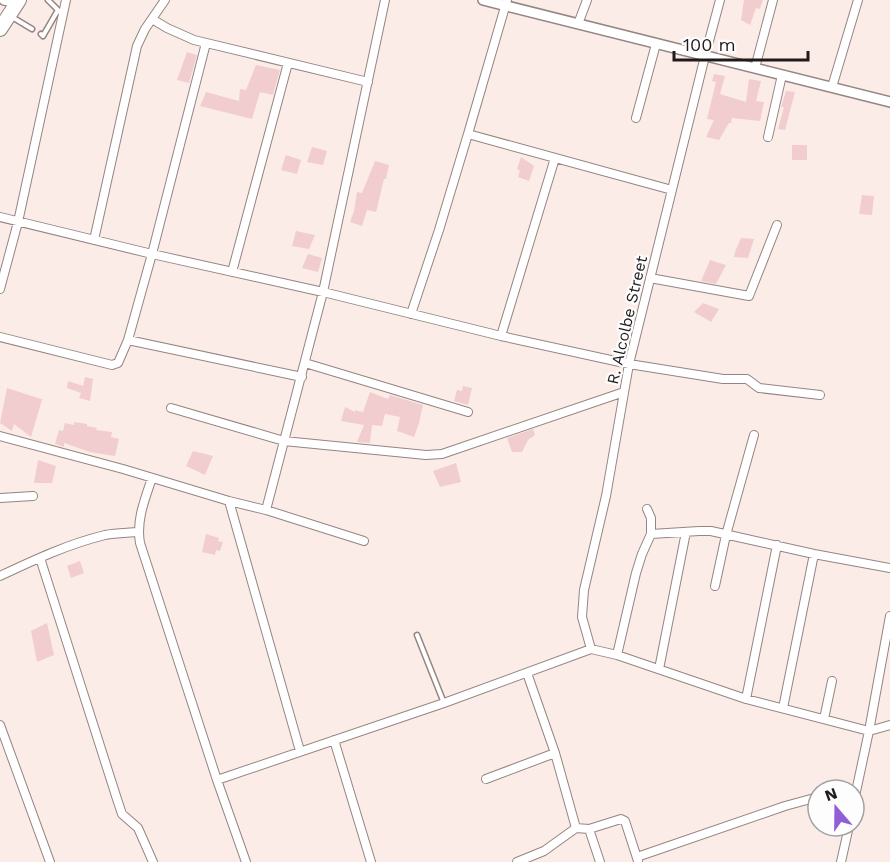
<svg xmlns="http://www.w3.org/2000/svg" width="890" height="862" font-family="'Work Sans',sans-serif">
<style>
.building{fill:#f1cdcf}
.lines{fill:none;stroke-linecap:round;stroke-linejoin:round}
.service-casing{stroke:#948581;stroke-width:7}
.minor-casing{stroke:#948581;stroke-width:10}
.tertiary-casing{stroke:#948581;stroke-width:12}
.trunk-casing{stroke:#948581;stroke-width:16}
.service{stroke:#fff;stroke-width:4}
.minor{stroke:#fff;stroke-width:8}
.tertiary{stroke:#fff;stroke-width:9}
.trunk{stroke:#fff;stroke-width:14}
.labels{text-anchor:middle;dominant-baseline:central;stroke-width:4.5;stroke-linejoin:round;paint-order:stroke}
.street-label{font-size:16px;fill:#201a19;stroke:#fdfdfd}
</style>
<rect width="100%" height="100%" fill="#fcece8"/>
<path class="building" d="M744,0H763L760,9L756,8L750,25L741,20Z
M187,52L197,55L189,83L177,80Z
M256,65L280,70L273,95L260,92L252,119L200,106L206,92L239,101L240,89L246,90Z
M714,74L725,76L720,94L746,102L749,79L761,81L756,101L764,102L760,121L732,118L731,123H729L719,140L706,137L714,120L707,119L716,82L712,81Z
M786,91L795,92L785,130L778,129L784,107H781Z
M792,145H807V160H792Z
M312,147L327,151L323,165L307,162Z
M286,155L301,160L297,174L281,170Z
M521,157L534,166L529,181L518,177L520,171L517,169Z
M375,161L389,165L386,179H384L376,212L367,210L362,226L350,222L354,211L357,192L362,193Z
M862,195L874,196L872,215L859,214Z
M296,231L315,235L309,249L292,246Z
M741,238L754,239L748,258L734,257L735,252Z
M308,254L322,258L318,272L302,268Z
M710,260L726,265L716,284L701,281Z
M703,303L719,309L711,322L694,312Z
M85,377L93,379L90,401L79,398L81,393L67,388L68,381L83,386Z
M463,386L472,388L468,405L454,401L457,390L462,391Z
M7,388L44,400H42L31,437L14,424L12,431L0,423Z
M370,392L388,399L390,395L423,405L419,423L414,437L397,431L400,417L385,414L382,426L372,425L370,443L357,442L364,425L341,421L345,407L355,412V410L363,412Z
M74,422L87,424V426L97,428L96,430L112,432L111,437L119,439L115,456L90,452L64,443V447L55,444L59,430L63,431L65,423L74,425Z
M533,429L535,435L528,440L522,452H512L507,438Z
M193,451L213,456L205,475L186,466Z
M38,460L56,466L52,483H34Z
M456,463L461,482L440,487L433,471Z
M206,534L219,538L218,541L223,542L220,551L216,550L215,555L202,552Z
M80,561L84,573L71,578L67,566Z
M47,623L54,655L37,662L31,631Z"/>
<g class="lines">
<defs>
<path id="service" d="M48,0L60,12
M12,17L32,29
M41,34L43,36L58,10
M417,635L444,703"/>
<path id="minor" d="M507,0L468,134L672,190
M152,19L167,28L194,40L368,82
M578,24L587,0
M755,68L773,0
M832,87L858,0
M636,118L656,44
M768,137L782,75
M0,217L152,254L323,292L501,336L629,364L723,379H747L759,388L820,395
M94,240L137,46L145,29L165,0
M232,272L288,63
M650,278L749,296L777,225
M0,289L18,222L66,0
M411,314L439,230L468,134
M501,336L555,158
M0,337L112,365L118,363L128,340L152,254L206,43
M128,340L302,377
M305,363L468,412
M171,408L284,441L426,455L442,454L624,392
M0,436L123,469L229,501L266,510L364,541
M152,478C145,499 136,520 140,543L217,780L246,862
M0,498L33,496
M229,501L300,751
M266,510L323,292L385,0
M651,534L699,531H711L814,554L890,568
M40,558L117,799L122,814L138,828L153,862
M0,576C34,560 68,544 105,535C116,533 127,533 138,532
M715,586L726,535L754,435
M591,649L582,617L584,590L606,496L629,364L705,56L720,0
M617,655L636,573L642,554L651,534V518L647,509
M659,669L686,532
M527,673L555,753L576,828
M746,699L777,545
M783,708L814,554
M824,719L832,681
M0,725L50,862
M334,740L371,862
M486,779L555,753
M217,780L444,703L591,649L617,655L746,699L869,731L890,725
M854,801L869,731L890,616
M589,829L600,862
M637,857L785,806L818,797
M517,862L544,851L576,828L589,829L621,819L625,821L638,861
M841,862L849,826"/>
<path id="tertiary" d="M4,0L17,3
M483,0L890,102"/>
<path id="trunk" d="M0,29L19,0"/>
</defs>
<use href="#service" class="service-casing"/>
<use href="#minor" class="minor-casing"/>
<use href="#tertiary" class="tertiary-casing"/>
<use href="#trunk" class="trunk-casing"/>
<use href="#service" class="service"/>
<use href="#minor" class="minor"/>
<use href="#tertiary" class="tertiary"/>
<use href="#trunk" class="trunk"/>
</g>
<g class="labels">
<g class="street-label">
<text transform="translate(627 320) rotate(-77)">R. Alcolbe Street</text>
</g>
</g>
<g transform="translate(836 808) rotate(340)"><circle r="28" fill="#fdfdfd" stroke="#a5a2a2" stroke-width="1.5"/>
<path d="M0-4.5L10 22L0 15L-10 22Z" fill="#925ed7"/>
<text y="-9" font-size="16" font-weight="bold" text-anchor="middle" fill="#201a19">N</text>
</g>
<path d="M674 51v9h134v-9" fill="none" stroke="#201a19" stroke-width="3"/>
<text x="683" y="51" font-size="18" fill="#201a19" stroke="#fdfdfd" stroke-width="4.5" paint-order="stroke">100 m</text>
</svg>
